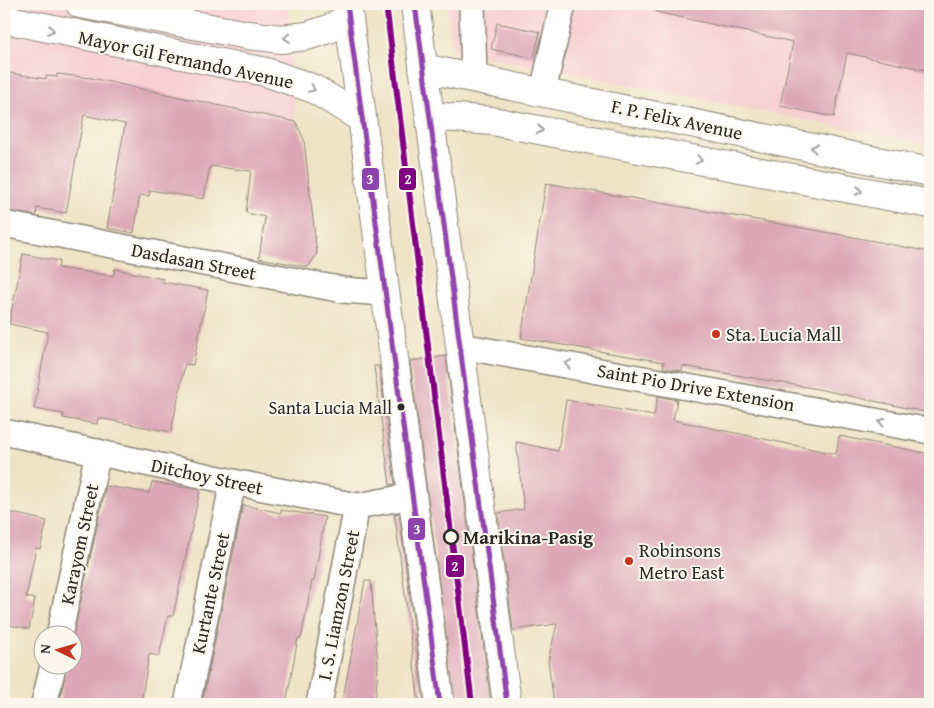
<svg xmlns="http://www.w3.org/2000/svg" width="934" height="708" font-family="'Gentium Book Plus',serif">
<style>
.built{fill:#f7cfd2}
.building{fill:#dda7b8}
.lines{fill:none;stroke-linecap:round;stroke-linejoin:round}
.minor-casing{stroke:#8d8778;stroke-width:28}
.major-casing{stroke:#8d8778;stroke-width:30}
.minor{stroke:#fff;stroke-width:25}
.major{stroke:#fff;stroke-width:28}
.bus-1-casing{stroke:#fbf7ec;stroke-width:9}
.bus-1{stroke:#8e44ad;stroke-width:5}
.metro-1-casing{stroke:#fbf7ec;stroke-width:10}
.metro-1{stroke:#800080;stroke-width:6}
.oneway{stroke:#a0a0a0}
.poi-dot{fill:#c8321e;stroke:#fbf7ec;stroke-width:2}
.bus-dot{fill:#2b2b2b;stroke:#fbf7ec;stroke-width:2}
.stop-dot{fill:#fbf7ec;stroke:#2b2b2b;stroke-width:2.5}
.labels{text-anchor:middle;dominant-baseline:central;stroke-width:4;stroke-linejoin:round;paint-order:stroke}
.bus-label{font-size:18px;fill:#2b2b2b;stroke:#fbf7ec;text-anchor:end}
.street-label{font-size:19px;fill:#2b2b2b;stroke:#fbf7ec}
.poi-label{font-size:19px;fill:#2b2b2b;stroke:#fbf7ec;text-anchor:start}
.stop-label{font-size:19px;font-weight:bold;fill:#2b2b2b;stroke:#fbf7ec;text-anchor:start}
.line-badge{stroke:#fbf7ec;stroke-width:2}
.badge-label{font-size:14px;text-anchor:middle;font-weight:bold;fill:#fff}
</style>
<rect width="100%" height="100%" fill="#fbf7ec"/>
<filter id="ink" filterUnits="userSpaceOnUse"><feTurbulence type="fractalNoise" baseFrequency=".02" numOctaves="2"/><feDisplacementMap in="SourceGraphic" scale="10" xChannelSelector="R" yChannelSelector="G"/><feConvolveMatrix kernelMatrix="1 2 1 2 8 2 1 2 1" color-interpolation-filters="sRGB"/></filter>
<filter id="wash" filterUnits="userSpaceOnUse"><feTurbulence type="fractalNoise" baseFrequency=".0096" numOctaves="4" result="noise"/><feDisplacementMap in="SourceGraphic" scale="20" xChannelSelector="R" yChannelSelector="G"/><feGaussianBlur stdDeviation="1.12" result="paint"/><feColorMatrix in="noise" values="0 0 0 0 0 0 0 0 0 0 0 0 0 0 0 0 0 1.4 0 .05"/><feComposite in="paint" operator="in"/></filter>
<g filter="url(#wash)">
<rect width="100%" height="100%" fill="#efe3c5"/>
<path class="built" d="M4,4H288L298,165L239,157L4,87Z
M447,4H930V145L452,50Z"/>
<g id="blocks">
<path class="building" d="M657,4H930V71L847,53L834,117L780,106L793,42L656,12Z
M497,23L540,32L534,58L491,49Z
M4,72L46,79V76L57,77V74L91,78L296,122L304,140L317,254L308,267L259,258L265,217L246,213L251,171L210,166L204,199L150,190L149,196L140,195L134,233L107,228L125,124L84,115L66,213L37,208L36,216L4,210Z
M546,183L848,236L930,252V413L818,389L683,366L682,371L663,368L664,362L521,338Z
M23,254L59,261L58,268L113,276L115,269L163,279L162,282L208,290L193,365L185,364L171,432L98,418L97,424L63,418L64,414L34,409L48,332L9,324Z
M446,356L491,704H455L410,361Z
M374,366H379L395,484L390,485Z
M658,396L677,400L673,420L836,454L839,436L930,454V704H554L548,661L557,624L513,630L498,513L524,509L516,442L558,451L566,400L654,416Z
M152,482L200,490L173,616H168L159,656L149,654L141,704H59L67,666H72V640L106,486L149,493Z
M243,505L281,513V510L325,517L314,581H312L301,639L298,638L286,704H202Z
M4,511L47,521L40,549L36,548L26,597L35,599L29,629L4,624Z
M399,513L424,704H419L396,525L394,514Z
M365,581H371L378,666L375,704H342Z"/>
</g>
</g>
<g filter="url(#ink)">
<use href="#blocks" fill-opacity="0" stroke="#8d8778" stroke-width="1"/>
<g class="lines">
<defs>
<path id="minor" d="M472,4L474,78
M543,91L563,4
M4,224L343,290L384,293
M461,346L930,431
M4,432L233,482L357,506L412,496
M59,636L98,452
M44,704L53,666
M187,704L233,482
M319,704L357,506"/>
<path id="major" d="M80,4L248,35L281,39L307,36L329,29L349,17
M347,4L440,704
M415,4L507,704
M4,19L266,72L314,89L361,118
M423,68L930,172
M430,116L492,121L930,204"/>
</defs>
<use href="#minor" class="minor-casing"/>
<use href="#major" class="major-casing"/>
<use href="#minor" class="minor"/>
<use href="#major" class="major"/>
<defs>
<path id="bus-1" d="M347,4L440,704
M415,4L507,704"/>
</defs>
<use href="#bus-1" class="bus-1-casing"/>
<use href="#bus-1" class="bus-1"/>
<defs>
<path id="metro-1" d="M386,4L472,704"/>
</defs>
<use href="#metro-1" class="metro-1-casing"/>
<use href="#metro-1" class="metro-1"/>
</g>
<defs><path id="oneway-chevron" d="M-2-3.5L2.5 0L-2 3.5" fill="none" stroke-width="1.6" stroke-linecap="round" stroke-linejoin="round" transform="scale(1.25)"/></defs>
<g class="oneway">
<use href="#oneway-chevron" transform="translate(51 30) rotate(11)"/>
<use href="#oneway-chevron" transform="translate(287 38) rotate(175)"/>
<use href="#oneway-chevron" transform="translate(312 89) rotate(26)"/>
<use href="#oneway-chevron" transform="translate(540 130) rotate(11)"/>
<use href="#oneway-chevron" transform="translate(814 148) rotate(-168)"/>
<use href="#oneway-chevron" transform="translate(699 160) rotate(11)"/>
<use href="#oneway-chevron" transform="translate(859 191) rotate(11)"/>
<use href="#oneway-chevron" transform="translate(568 364) rotate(-170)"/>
<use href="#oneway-chevron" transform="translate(882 422) rotate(-169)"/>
</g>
</g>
<g class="poi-dot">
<circle cx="716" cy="334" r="5"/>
<circle cx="629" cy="561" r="5"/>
</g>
<circle class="bus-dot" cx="401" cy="407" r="4.5"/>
<circle class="stop-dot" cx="451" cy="537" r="7"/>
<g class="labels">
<g class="bus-label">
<text x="392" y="407">Santa Lucia Mall</text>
</g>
<g class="street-label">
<text transform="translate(186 59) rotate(12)">Mayor Gil Fernando Avenue</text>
<text transform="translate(677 119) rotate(12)">F. P. Felix Avenue</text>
<text transform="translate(194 261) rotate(11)">Dasdasan Street</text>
<text transform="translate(696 387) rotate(10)">Saint Pio Drive Extension</text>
<text transform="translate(207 476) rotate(12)">Ditchoy Street</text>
<text transform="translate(79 544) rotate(-78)">Karayom Street</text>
<text transform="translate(210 593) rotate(-78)">Kurtante Street</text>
<text transform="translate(338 605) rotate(-79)">I. S. Liamzon Street</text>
</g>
<g class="poi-label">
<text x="726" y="334">Sta. Lucia Mall</text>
<text x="639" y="550">Robinsons<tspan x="639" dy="22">Metro East</tspan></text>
</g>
<g class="stop-label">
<text x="463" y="537">Marikina-Pasig</text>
</g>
</g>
<g class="line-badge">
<rect x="361" y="167" width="19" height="24" rx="5" fill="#8e44ad"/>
<rect x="398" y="167" width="19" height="24" rx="5" fill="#800080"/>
<rect x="407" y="517" width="19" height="24" rx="5" fill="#8e44ad"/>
<rect x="445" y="554" width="20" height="24" rx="5" fill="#800080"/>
</g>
<g class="badge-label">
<text x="370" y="184">3</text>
<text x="408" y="184">2</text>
<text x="417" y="534">3</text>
<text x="455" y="571">2</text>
</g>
<rect width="934" height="708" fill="none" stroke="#fbf7ec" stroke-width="20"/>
<g transform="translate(58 650) rotate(275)"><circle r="24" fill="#fbf7ec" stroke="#a8a59f"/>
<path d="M0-4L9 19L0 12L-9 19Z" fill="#c8321e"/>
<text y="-8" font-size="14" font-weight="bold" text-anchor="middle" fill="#2b2b2b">N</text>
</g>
</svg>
